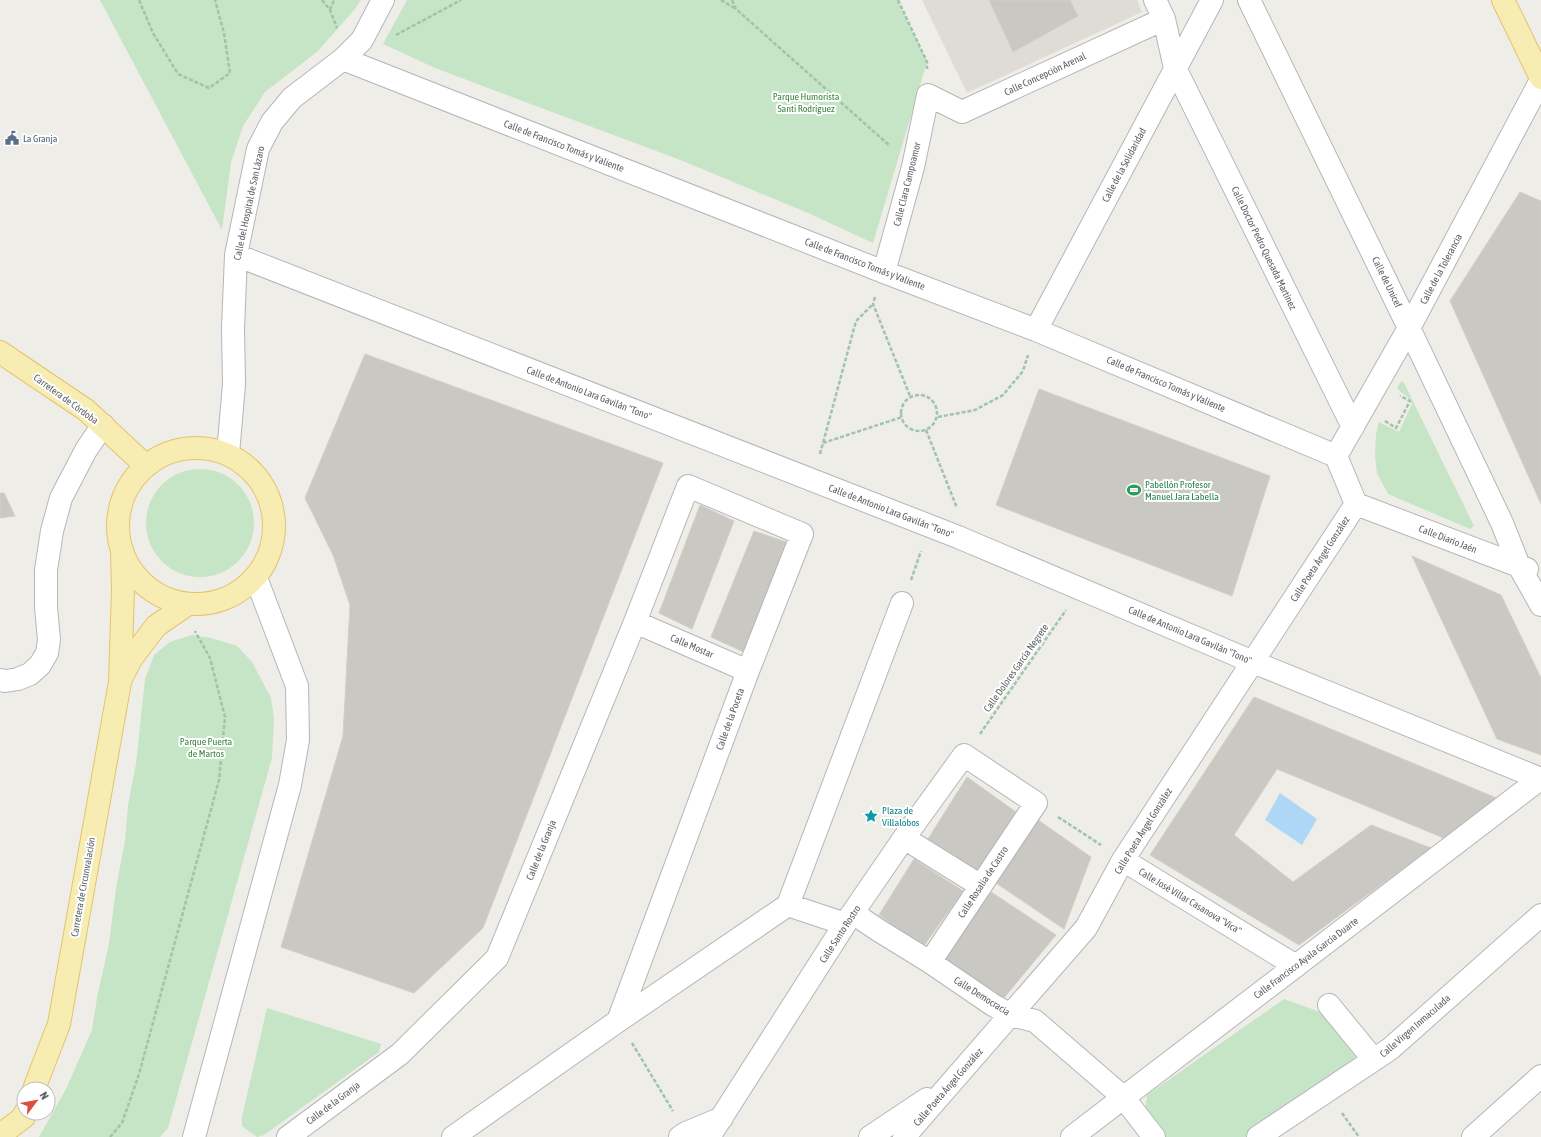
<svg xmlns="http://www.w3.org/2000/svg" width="1541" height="1137" font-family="'Asap Condensed',sans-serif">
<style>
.education{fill:#dedcd5}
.green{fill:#c6e4c6}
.water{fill:#aed7f7}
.building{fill:#cac8c3;stroke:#d3cfc5}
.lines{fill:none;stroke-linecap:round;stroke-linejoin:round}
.minor-casing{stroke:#b4b6ba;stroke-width:24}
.major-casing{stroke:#e4c36a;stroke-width:24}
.path{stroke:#9fc4aa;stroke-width:2.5;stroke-dasharray:4 2;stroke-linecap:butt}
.minor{stroke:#fff;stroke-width:22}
.major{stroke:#f7edb3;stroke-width:22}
.labels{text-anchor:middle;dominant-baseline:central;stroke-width:4;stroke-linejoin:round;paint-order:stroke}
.street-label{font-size:10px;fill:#5e6165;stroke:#fff}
.park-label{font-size:10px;fill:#3f8442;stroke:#fff}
.service-label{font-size:10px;fill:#4e5e75;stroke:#fff;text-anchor:start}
.leisure-label{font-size:10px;fill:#27864d;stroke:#fff;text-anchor:start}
.culture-label{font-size:10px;fill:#0d838f;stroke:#fff;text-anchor:start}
</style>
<rect width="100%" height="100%" fill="#efede7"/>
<path class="education" d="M922,0H1137L1142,12L967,93Z"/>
<path class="green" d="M100,0H361L355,9L318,51L265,92L243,126L231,162L222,230Z
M407,0H897L927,62L873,243L808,213L683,161L435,68L383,44Z
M1402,381L1404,383L1474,526L1470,529L1388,494L1377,473L1375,456L1376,434L1379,422L1399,432L1412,404C1408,394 1403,396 1397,388L1399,384Z
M146 523a54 54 0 1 1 108 0a54 54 0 1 1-108 0Z
M192,635L211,638L237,646L252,662L271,698L274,719L272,758L168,1128L160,1137H39L66,1089L92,1030L97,998L109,944L116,888L125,841L128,805L136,764L145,679L154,655L170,642Z
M1284,999L1323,1013L1357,1058L1245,1137H1165L1145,1111L1147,1095Z
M267,1008L381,1044L379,1052L264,1135L257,1137L242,1126V1117Z"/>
<path class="water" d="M1280,793L1317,819L1302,845L1265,820Z"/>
<path class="building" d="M989,0H1070L1078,16L1013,52Z
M1520,192L1541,201V504L1450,301Z
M365,354L663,463L483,928L414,993L281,947L343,736L350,605L333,555L305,498Z
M1039,389L1270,476L1232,596L996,505Z
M0,493H4L15,516L0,518Z
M700,505L734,521L692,629L659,613Z
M754,531L789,543L746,653L711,637Z
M1412,556L1501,595L1541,678V755L1497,739Z
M1254,697L1499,799L1446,839L1277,769L1234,835L1293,882L1371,825L1431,848L1299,945L1150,855Z
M967,777L1016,812L979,871L928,839Z
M1038,820L1091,857L1064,929L996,883Z
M914,859L963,891L923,947L879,915Z
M991,892L1056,935L1003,999L943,960Z"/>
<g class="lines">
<defs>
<path id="minor" d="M1155,0L1164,19L1175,68L1353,427
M1249,0L1409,328L1502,523L1519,566L1541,605
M343,59L884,272L1036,330L1336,456L1356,504
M236,255L958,537L1253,662L1541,779
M884,272L913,167L928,95L962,112L1164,19
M1036,330L1212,0
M228,454L234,384L233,328L236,255L258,149L272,122L292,98L343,59L362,40L383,0
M1336,456L1409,328L1541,80
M1356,504L1527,569
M635,622L748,671
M0,680L5,681L18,679L30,674L40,665L47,653L49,640L46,607V570L52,531L61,498L86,450L103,425
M904,838L981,886
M1123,860L1296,966
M788,905L902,603
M853,913L878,930L930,962L993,1005L1011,1015L1035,1021L1123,1097L1154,1137
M1329,1005L1374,1060
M194,1137L290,785L298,740L297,686L256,578
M288,1137L400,1054L497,958L635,622L688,486L802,534L748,671L618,1021
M453,1137L618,1021L788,905L845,924
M680,1137L686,1133L722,1118
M709,1137L845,924L904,838L964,755L1036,803L930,962
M870,1137L927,1099
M904,1137L1086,928L1123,860L1356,504
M1072,1137L1540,779
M1258,1137L1390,1049L1541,915
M1473,1137L1541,1076"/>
<path id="major" d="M1503,0L1541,78
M0,352L86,410L146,466
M118 526a78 78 0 1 1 156 0a78 78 0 1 1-156 0Z
M121,679L131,659L156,626L188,604
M34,1089L59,1024L120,682L123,590L122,550
M0,1135L24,1117L25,1113"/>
</defs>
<use href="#minor" class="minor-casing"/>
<use href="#major" class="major-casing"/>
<path class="path" d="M139,0L153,33L178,74L209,88L230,73L224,33L215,0
M322,0L330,10L337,28
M721,0L736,9
M732,0L736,9L890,146
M898,0L927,62V69
M330,10L334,0
M396,35L461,0
M875,297L873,304L910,396
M901 413a18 18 0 1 1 36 0a18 18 0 1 1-36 0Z
M938,417L975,410L1003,395L1023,371L1028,355
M1385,421L1396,428L1410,401L1400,396
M926,430L957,508
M823,443L902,417
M820,454L856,321L873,304
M911,580L921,551
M980,734L1066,610
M1058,817L1101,845
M632,1043L673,1111
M1342,1113L1359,1137
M110,1137L122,1123L139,1074L219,780L225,717L210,658L195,631"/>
<use href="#minor" class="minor"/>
<use href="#major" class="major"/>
</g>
<defs>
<symbol id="civic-bare" viewBox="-9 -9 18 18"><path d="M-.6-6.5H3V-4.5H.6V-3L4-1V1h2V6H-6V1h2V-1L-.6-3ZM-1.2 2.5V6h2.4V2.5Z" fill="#5c6f8a" stroke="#fff" stroke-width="2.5" paint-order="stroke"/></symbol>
<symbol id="stadium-bare" viewBox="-9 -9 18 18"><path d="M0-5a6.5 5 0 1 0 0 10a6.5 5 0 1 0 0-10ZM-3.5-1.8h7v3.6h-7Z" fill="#2e9e5b" stroke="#fff" stroke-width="2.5" paint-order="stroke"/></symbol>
<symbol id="sight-bare" viewBox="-9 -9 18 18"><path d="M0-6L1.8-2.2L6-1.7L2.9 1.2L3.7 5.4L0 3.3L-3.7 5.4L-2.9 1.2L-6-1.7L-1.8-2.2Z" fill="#0f9aa8" stroke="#fff" stroke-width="2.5" paint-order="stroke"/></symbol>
</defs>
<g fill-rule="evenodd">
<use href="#civic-bare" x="2" y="128" width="20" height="20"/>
<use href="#stadium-bare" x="1124" y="480" width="20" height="20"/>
<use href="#sight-bare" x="861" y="806" width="20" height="20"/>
</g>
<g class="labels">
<g class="street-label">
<text transform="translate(1045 74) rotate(-25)">Calle Concepción Arenal</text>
<text transform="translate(564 146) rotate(21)">Calle de Francisco Tomás y Valiente</text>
<text transform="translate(1124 165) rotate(-62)">Calle de la Solidaridad</text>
<text transform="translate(907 184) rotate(-76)">Calle Clara Campoamor</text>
<text transform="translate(249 203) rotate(-78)">Calle del Hospital de San Lázaro</text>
<text transform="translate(1264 248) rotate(64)">Calle Doctor Pedro Quesada Martínez</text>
<text transform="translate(865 264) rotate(21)">Calle de Francisco Tomás y Valiente</text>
<text transform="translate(1441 269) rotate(-62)">Calle de la Tolerancia</text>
<text transform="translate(1387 282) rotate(64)">Calle de Unicef</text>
<text transform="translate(1166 384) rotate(23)">Calle de Francisco Tomás y Valiente</text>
<text transform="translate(589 393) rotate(21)">Calle de Antonio Lara Gavilán "Tono"</text>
<text transform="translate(66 399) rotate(36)">Carretera de Córdoba</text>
<text transform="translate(891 511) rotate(21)">Calle de Antonio Lara Gavilán "Tono"</text>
<text transform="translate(1448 539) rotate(21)">Calle Diario Jaén</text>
<text transform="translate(1320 559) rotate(-57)">Calle Poeta Ángel González</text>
<text transform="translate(1190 635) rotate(23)">Calle de Antonio Lara Gavilán "Tono"</text>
<text transform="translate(692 646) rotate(23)">Calle Mostar</text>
<text transform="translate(1016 668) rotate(-55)">Calle Dolores García Negrete</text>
<text transform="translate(730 719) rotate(-70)">Calle de la Poceta</text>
<text transform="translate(1143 831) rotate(-58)">Calle Poeta Ángel González</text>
<text transform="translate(541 850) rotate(-68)">Calle de la Granja</text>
<text transform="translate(983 882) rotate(-57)">Calle Rosalia de Castro</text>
<text transform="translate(83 887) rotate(-80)">Carretera de Circunvalación</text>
<text transform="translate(1190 901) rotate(31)">Calle José Villar Casanova "Vica"</text>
<text transform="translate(840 934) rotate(-57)">Calle Santo Rostro</text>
<text transform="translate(1306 958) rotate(-37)">Calle Francisco Ayala García Duarte</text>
<text transform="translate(982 996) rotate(32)">Calle Democracia</text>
<text transform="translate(1415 1026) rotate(-41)">Calle Virgen Inmaculada</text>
<text transform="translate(948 1087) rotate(-49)">Calle Poeta Ángel González</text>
<text transform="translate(333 1103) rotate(-37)">Calle de la Granja</text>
</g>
<g class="park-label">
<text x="806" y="96">Parque Humorista<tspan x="806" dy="12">Santi Rodríguez</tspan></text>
<text x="206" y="741">Parque Puerta<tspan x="206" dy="12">de Martos</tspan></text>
</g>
<g class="service-label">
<text x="23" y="138">La Granja</text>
</g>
<g class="leisure-label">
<text x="1145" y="484">Pabellón Profesor<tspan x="1145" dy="12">Manuel Jara Labella</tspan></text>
</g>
<g class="culture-label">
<text x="882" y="810">Plaza de<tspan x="882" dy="12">Villalobos</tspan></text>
</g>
</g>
<g transform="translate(36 1101) rotate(58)"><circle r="19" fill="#ffffff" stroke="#bfc0c1"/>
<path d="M0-3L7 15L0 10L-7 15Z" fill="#d94f42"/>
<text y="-6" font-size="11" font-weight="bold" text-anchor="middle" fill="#5e6165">N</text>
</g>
</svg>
